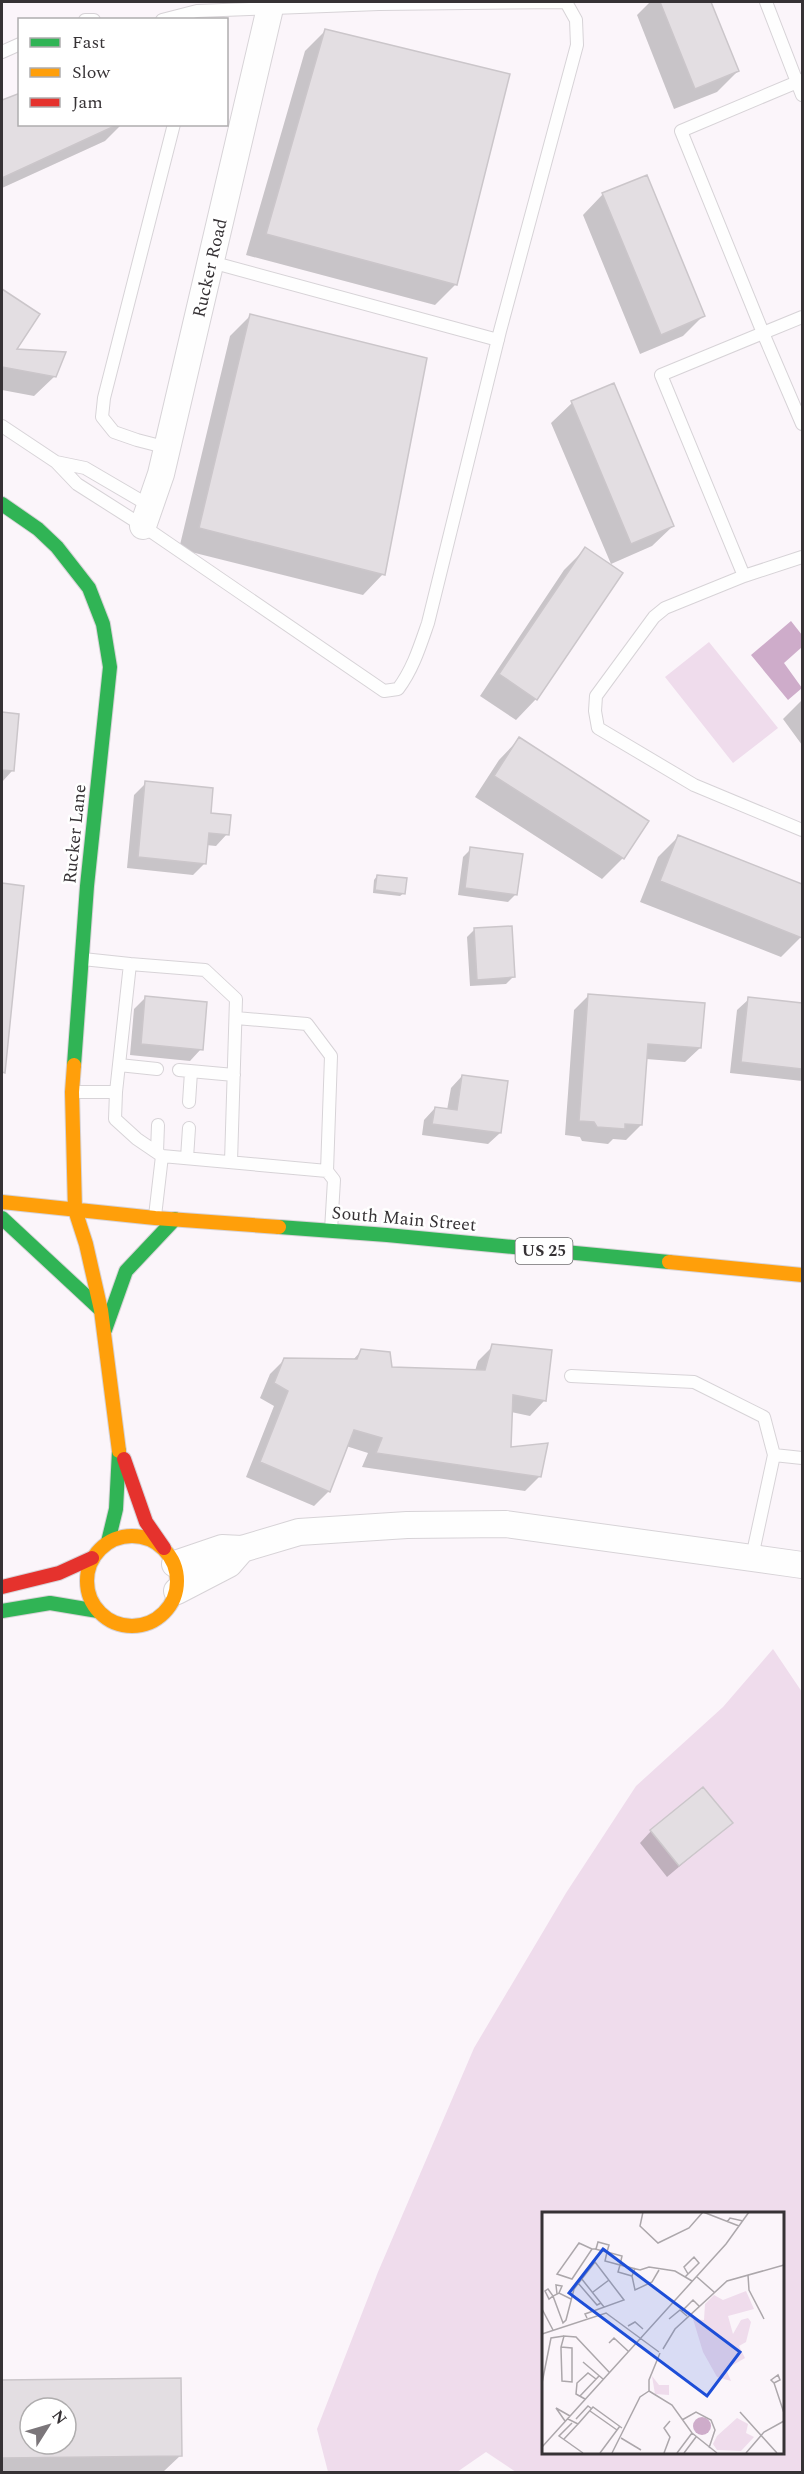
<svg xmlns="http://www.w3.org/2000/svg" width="804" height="2474" font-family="Spectral,serif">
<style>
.green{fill:#efdcec;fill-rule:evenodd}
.water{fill:#ceacca}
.shadow{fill:#0003;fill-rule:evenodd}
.building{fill:#e3dee2;stroke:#cbc6ca;stroke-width:1.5;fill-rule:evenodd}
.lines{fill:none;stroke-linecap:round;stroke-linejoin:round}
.lane-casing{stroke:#d7d3d7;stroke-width:14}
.street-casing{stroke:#d7d3d7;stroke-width:28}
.fast-casing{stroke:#d7d3d7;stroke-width:16}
.slow-casing{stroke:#d7d3d7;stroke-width:16}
.jam-casing{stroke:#d7d3d7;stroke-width:16}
.lane{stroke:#fefefe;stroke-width:12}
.street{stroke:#fefefe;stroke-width:26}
.fast{stroke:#30b455;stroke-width:14}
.slow{stroke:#ff9f0a;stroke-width:14}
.jam{stroke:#e5322d;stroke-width:14}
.labels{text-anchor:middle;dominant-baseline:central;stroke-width:5;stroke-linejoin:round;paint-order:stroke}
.shield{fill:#fff;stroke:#727072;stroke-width:1.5}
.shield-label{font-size:16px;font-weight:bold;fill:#363235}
.street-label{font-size:18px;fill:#363235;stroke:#fff}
.inset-road{fill:none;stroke:#aca7ab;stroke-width:1.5}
.view{fill:#1d4ed8;fill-opacity:0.15;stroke:#1d4ed8;stroke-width:3}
.inset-edge{fill:none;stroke:#363235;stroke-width:3}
</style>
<rect width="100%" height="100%" fill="#fbf5fa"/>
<path class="green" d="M709,642L778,728L733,763L665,677Z
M773,1649L802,1692V2472H516L486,2452L457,2472H328L317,2429L378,2272L474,2048L566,1893L636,1786L723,1707ZM543,2213H782V2452H543Z"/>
<path class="water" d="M791,621L802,635V647L784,663L802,688L788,700L751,655Z"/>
<path class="shadow" d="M650,2H710L738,71L717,92L674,109L637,15Z
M326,30L456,284L435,305L246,255L305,51Z
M20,94V124H122L105,141L2,188V101Z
M603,194L703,316L683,336L640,354L583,215Z
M2,291L38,315L15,350L55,376L34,396L2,390Z
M250,316L383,574L363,595L179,549L230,336Z
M613,385L673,526L652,546L611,564L551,423L572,403Z
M585,549L536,699L516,720L480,696L564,570Z
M802,700V745L783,719Z
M2,714L17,715L12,771L2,782Z
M519,739L647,821L623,858L602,879L475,797L499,760Z
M146,783L209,814L227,834L216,846L206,845L204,864L193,875L127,868L134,795Z
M678,837L802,886L801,937L781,957L640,902L658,857Z
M471,849L516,894L508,902L458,895L463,857Z
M377,876L404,893L400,896L373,893L374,880Z
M2,885L23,887L4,1072L2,1074Z
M475,929L513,977L506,984L470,986L467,937Z
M589,995L700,1048L685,1062L646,1059L641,1125L626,1140L613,1139L608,1144L582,1141L580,1137L565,1135L574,1010Z
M146,997L201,1049L190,1061L130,1055L134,1009Z
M749,999L802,1005V1081L730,1073L737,1010Z
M462,1076L500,1133L488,1144L422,1135L424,1120L435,1108L447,1110L451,1088Z
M493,1346L544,1401L530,1416L511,1412L509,1448L540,1476L525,1491L362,1467L368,1453L346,1446L329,1491L314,1506L246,1477L274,1406L260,1398L270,1374L285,1359L352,1361L362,1350L391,1368L475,1371L478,1361Z
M731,1823L667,1877L640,1843L651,1831Z
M180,2379L181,2455L163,2472H2V2381ZM30,2408H66V2444H30Z"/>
<path class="building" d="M660,2H711L739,71L695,89Z
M325,29L510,74L457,285L266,234Z
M20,93V124H119L2,178V100Z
M647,175L705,316L661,335L602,193Z
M2,289L40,314L17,349L66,352L56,377L2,367Z
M250,314L427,358L385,575L199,528Z
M614,383L674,526L631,544L571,401Z
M585,547L623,573L537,700L499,674Z
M2,712L19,714L14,771L2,770Z
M519,737L649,821L624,859L494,776Z
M145,781L213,788L211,813L231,815L229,835L209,833L206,864L138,857Z
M678,835L802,884V938L660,881Z
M470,847L523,854L517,895L465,888Z
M377,875L407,878L405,894L375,890Z
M2,883L24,886L5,1073L2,1072Z
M512,926L515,977L477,980L474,928Z
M588,994L705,1003L701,1048L648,1044L642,1125L625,1124V1129L597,1127L594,1122L579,1121Z
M145,996L207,1002L203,1050L141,1044Z
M748,997L802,1003V1069L741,1062Z
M462,1075L508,1081L501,1133L432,1124L435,1107L457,1110Z
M492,1344L552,1350L546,1401L513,1395L511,1447L548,1443L541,1477L376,1453L382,1438L354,1430L330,1492L260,1462L288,1391L274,1383L284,1358L357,1359L361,1349L390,1352L392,1367L485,1370Z
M703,1787L733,1823L679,1866L650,1830Z
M181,2378L182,2456L2,2458V2380ZM30,2408H66V2444H30Z"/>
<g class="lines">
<defs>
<path id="lane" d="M766,2L802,95
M85,20H94
M2,52L20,44
M802,80L681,131L763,333L802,317
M211,262L498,340
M802,424L763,333L661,375L744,576L802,557
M2,426L56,462L77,484L143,526L384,691L398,689C413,669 420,646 428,623L500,331L577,45L576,20L566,2L379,4L197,11L162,20
M168,448L137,440L114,432L102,417L104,398L174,124
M56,462L85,468L150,506
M744,576L665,608L654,617L596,696L595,711L598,728L694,785L802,830
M83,959L130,964L116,1092
M130,964L205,970L236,999L231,1162
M236,1018L307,1024L331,1056L327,1171
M119,1065L157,1069
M179,1070L234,1075
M73,1092H116L115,1119L137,1139L162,1156L155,1216
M189,1102L191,1072
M157,1152L158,1125
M162,1156L327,1171L334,1180L331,1230
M187,1158L189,1128
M571,1376L694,1382L764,1417L774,1455L752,1557
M774,1455L802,1458"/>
<path id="street" d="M143,526L161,474L270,8
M175,1564L222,1548L242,1549L299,1532L407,1525L506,1524L802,1565
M177,1591L229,1564L242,1549"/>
<path id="fast" d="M2,504L38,529L57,547L89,588L103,624L110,667L87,886L74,1065
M2,1218L101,1310
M279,1227L387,1235L669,1262
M105,1330L126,1271L175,1219
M108,1542L116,1509L119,1451
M2,1611L50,1603L98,1611"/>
<path id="slow" d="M74,1065L72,1092L75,1210L86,1244L101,1310L119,1451
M2,1202L155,1218L279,1227
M669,1262L802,1275
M87 1581a45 45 0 1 1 90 0a45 45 0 1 1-90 0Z"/>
<path id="jam" d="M124,1459L146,1522L164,1548
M2,1587L59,1573L92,1558"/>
</defs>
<use href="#lane" class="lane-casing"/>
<use href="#street" class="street-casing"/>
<use href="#fast" class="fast-casing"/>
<use href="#slow" class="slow-casing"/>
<use href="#jam" class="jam-casing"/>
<use href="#lane" class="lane"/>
<use href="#street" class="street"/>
<use href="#fast" class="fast"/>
<use href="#slow" class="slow"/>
<use href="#jam" class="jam"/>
</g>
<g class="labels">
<rect class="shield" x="515.5" y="1238" width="57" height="26" rx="4.5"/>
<g class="shield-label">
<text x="544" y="1251">US 25</text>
</g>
<g class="street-label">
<text transform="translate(210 268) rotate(-77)">Rucker Road</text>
<text transform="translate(75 834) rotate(-84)">Rucker Lane</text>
<text transform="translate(404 1219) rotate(5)">South Main Street</text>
</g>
</g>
<g transform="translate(542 2212)">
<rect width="242" height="242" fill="#fbf5fa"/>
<path d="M204,79L212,97L186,104L191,122L199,108L206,106L209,110L204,130L197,134L203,146L184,157L189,169L175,165L161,140L151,107L162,108L163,92L172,83L181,88ZM110,164L117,173H127V183L113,182ZM195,206L206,212L204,221L212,225L199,239L175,238L171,232L175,224Z" fill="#efdcec"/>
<path d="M151 214a9 9 0 1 1 18 0a9 9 0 1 1-18 0Z" fill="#ceacca"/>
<path class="inset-road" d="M101,0L98,14L116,31L147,16L161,0M161,0L197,14M185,10L188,6L201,9M50,37L37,31L15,62L30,67L50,37H53L65,40L80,44L78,53L63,49L65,40L67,33L56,30L54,37M93,56L90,64L76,60L78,53L98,58L107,55L133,59L150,69M206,63L207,78L222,107M90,64L93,78L110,70L117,58M143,65L157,51L152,45L142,55L146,62M155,65L172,80M39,66L62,95M36,71L55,93L59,91M6,77L11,84L7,87L3,79ZM51,80L67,68M15,82L14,73L20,74L17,81M29,87L17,81L11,84L21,111L24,108L32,77L53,50L82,88L43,102L45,106M0,97L11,118M140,99L151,88L157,94M127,107L138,98L145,104M86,114L93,110L101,117M0,122L64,101L117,140M67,131L72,126L86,139M19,135L30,136V170L20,169L19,137V135L22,124L34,125L67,160M121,137L133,117L185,69L242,53M41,150L61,167M0,171L9,126L22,124M232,171L229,168L236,163L238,168L232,171L242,201M107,179L130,193L150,221L175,241M107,179V168L118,141M38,184L57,164M43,187L34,182L35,171L46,161L54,167M48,199L75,218M198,200L235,241M26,207L36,212L51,195L80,216M34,207L46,194L50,197M140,208L154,200L169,208L173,218L167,236M23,209L14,196L28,204M30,211L17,224L41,241M79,226L99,238M22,227L36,212M0,235L184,32L207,0M58,241L78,214M70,241L98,185L107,179M122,241L128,225L122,216L128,209M135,241L150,221M142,241L154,225M204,241L222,220L242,209"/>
<path class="view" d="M61,37L198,140L165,184L27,81Z"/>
<rect width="242" height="242" class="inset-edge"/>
</g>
<rect width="804" height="2474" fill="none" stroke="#363235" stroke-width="6"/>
<rect x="18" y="18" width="210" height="108" fill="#ffffff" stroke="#afadae" stroke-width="1.5"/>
<rect x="30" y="38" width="30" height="9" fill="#30b455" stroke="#afadae" stroke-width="1.5"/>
<text x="72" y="48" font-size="18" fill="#363235">Fast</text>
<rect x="30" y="68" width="30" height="9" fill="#ff9f0a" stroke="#afadae" stroke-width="1.5"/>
<text x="72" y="78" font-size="18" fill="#363235">Slow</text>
<rect x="30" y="98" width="30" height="9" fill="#e5322d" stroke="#afadae" stroke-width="1.5"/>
<text x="72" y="108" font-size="18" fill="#363235">Jam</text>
<g transform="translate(48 2426) rotate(53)"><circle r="28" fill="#ffffff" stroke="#afadae" stroke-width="1.5"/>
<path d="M0-4.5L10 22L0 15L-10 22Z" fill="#7b767a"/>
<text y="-9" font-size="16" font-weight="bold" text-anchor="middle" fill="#363235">N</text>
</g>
</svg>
